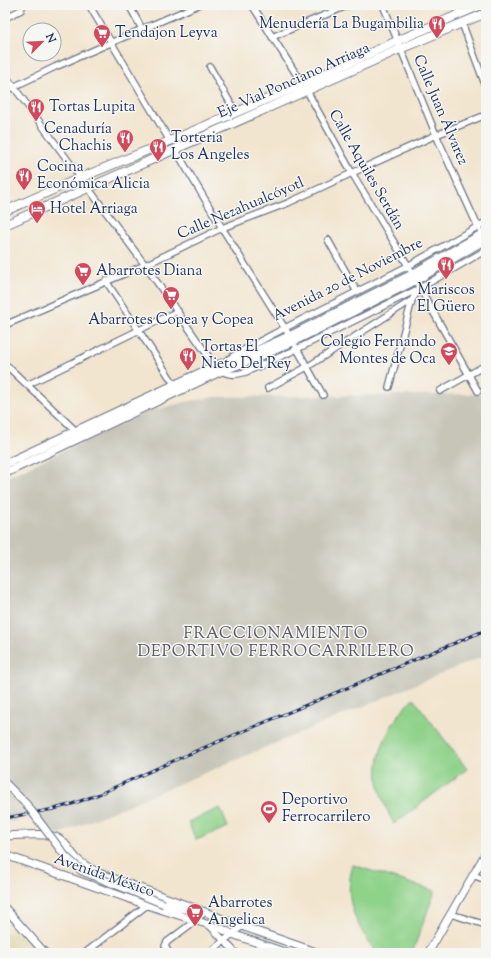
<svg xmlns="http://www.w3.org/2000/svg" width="491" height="958" font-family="'Sorts Mill Goudy',serif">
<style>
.built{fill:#e3dbba}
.industrial{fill:#c6c5b8}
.green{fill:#8fd28a;stroke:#558074}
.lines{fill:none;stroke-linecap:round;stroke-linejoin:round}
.minor-casing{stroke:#666f86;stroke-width:8}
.tertiary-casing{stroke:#666f86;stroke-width:9}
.secondary-casing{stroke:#666f86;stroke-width:10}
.minor{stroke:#fff;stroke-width:5.5}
.tertiary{stroke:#fff;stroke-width:7}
.secondary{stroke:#fff;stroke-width:8}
.rail-casing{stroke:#1b2f5e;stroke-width:3}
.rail{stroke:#f6f6f2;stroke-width:1.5;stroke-dasharray:4.5;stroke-linecap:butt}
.tertiary-bridge-casing{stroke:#666f86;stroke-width:9;stroke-linecap:butt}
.tertiary-bridge{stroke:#fff;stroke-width:7}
.labels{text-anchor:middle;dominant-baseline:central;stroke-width:3;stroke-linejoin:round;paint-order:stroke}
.poi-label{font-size:15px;fill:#1b2f5e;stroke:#f6f6f2;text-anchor:start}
.street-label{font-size:15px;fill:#1b2f5e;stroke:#f6f6f2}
.neighbourhood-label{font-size:16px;letter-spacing:1px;fill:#5a5a6b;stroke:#f6f6f2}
</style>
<rect width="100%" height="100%" fill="#f6f6f2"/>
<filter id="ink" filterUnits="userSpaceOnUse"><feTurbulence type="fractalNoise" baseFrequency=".025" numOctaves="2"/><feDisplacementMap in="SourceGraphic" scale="8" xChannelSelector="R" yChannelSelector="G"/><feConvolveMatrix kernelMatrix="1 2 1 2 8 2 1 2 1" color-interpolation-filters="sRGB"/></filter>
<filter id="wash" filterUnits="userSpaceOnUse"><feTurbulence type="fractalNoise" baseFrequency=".012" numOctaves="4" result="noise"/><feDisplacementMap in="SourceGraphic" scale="16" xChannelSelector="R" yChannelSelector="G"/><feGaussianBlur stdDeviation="0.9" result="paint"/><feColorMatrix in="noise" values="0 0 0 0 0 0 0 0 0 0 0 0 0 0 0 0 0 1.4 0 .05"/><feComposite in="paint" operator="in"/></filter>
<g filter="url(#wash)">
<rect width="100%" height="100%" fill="#f2e5cf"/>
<path class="built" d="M5,930L8,934L10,931L15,930L19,932L21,934L25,936L27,935L42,953H5Z"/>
<path class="industrial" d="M486,394V655L59,834L32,819L30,820L28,817L18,818V821L5,822V478L149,411L185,402L215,397Z"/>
<path class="green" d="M413,698L467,769L394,824C388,812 382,800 379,787C372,754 391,721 413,698Z
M220,808L228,827L196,840L188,822Z
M353,865L435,891L412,953H377C361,933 346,907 350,880C350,875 352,870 353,865Z"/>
</g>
<g filter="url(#ink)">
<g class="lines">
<defs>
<path id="minor" d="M89,5L170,141
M129,5L142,29
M252,5L307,91L352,173L415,277
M383,5L436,135L479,229
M456,5L460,14
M5,18L21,10L22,7L21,5
M462,23L486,87
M272,37L349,5
M210,67L236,113
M5,75L145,265L215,366C225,375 233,376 246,372L297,349L420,288L486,250
M5,91L55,67L198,5
M175,149L222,228L291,338
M328,240L357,292
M106,281L176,387
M418,285L478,391
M5,325L145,265L222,228L288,203L352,173L436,135L486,115
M296,347L323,395
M227,360L238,353L285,328L408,266L486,222
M5,364L77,432
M27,385L178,311
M389,387L412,300L420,288
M268,388L307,367L412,300
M440,391L486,365
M473,875L486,880
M451,914L486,925
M209,925L236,953
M85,953L147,905
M169,953L165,946L167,942L195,921L205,912
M209,953L242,926"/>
<path id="tertiary" d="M5,836C18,836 44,832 56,837C65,840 70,852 77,859C83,865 91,869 99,873L205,912L230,922L319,953
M5,855L147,905L222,929L232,934L287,953
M164,904L178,908L191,910
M5,908L45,953
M428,953L486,853"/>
<path id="secondary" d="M5,211L80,178L170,141L302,84L397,41L481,5
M5,225L400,49L486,13
M5,464L215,366L250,354L290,336L413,274L486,232
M5,473L221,371L253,359L294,341L416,280L486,239"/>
</defs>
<use href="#minor" class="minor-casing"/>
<use href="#tertiary" class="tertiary-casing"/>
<use href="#secondary" class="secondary-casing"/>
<use href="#minor" class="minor"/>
<use href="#tertiary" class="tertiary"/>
<use href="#secondary" class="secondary"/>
<defs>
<path id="rail" d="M5,818L54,809L72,804L97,795L189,754L486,630"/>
</defs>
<use href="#rail" class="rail-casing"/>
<use href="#rail" class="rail"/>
<defs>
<path id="tertiary-bridge" d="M5,783L27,805L66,857L82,871L164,904"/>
</defs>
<use href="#tertiary-bridge" class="tertiary-bridge-casing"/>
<use href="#tertiary-bridge" class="tertiary-bridge"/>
</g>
</g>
<defs>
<symbol id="restaurant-pin" viewBox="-11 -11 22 30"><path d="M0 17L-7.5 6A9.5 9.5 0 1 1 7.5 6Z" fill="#d1495b" stroke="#f6f6f2"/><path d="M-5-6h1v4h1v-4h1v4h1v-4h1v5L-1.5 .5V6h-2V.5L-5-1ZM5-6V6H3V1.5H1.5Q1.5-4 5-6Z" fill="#fff"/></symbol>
<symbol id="supermarket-pin" viewBox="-11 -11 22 30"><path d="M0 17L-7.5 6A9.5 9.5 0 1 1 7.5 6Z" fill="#d1495b" stroke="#f6f6f2"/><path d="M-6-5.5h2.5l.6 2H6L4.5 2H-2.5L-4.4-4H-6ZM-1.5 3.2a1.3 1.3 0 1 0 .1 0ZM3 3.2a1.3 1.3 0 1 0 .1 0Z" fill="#fff"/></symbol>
<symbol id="hotel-pin" viewBox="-11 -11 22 30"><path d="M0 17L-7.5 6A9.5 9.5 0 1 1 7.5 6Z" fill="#d1495b" stroke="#f6f6f2"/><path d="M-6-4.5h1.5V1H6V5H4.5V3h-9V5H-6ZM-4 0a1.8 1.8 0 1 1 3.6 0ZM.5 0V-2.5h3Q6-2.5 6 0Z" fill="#fff"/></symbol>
<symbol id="school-pin" viewBox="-11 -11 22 30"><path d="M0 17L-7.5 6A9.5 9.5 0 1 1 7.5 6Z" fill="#d1495b" stroke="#f6f6f2"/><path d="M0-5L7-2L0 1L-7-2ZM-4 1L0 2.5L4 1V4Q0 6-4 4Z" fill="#fff"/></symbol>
<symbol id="stadium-pin" viewBox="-11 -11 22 30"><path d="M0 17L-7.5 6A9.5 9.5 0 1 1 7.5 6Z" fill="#d1495b" stroke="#f6f6f2"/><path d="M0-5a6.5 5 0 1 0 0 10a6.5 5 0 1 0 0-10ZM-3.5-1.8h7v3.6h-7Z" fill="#fff"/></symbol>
</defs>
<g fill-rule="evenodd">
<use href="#restaurant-pin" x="427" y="14" width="20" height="27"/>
<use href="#supermarket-pin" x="92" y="23" width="20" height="27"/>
<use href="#restaurant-pin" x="26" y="97" width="20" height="27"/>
<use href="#restaurant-pin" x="115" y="128" width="20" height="27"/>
<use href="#restaurant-pin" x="148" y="137" width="20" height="27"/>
<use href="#restaurant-pin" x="14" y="166" width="20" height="27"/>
<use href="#hotel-pin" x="27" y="199" width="20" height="27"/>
<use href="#restaurant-pin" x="436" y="255" width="20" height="27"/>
<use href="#supermarket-pin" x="73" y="261" width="20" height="27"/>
<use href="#supermarket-pin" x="161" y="285" width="20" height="27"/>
<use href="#school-pin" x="439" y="341" width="20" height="27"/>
<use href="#restaurant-pin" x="178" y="346" width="20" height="27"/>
<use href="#stadium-pin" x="259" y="799" width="20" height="27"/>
<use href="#supermarket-pin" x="185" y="902" width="20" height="27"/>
</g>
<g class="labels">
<g class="poi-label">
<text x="424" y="24" text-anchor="end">Menudería La Bugambilia</text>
<text x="115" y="33">Tendajon Leyva</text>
<text x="49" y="107">Tortas Lupita</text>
<text x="112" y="129" text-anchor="end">Cenaduría<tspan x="112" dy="17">Chachis</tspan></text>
<text x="171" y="138">Torteria<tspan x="171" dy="17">Los Angeles</tspan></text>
<text x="37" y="167">Cocina<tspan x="37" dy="17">Económica Alicia</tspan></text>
<text x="50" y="209">Hotel Arriaga</text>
<text x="96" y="271">Abarrotes Diana</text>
<text x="446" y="290" text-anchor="middle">Mariscos<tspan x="446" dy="17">El Güero</tspan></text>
<text x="171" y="320" text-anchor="middle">Abarrotes Copea y Copea</text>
<text x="436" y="342" text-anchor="end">Colegio Fernando<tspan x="436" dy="17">Montes de Oca</tspan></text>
<text x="201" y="347">Tortas El<tspan x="201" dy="17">Nieto Del Rey</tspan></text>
<text x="282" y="800">Deportivo<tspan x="282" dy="17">Ferrocarrilero</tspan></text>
<text x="208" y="903">Abarrotes<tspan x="208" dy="17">Angelica</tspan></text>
</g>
<g class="street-label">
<text transform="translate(294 81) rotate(-24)">Eje Vial Ponciano Arriaga</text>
<text transform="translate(440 110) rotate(67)">Calle Juan Álvarez</text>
<text transform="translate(366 170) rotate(60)">Calle Aquiles Serdán</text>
<text transform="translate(241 209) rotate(-23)">Calle Nezahualcóyotl</text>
<text transform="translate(348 280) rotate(-27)">Avenida 20 de Noviembre</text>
<text transform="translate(104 876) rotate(19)">Avenida México</text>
</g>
<g class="neighbourhood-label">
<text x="276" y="634">FRACCIONAMIENTO<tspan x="276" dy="18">DEPORTIVO FERROCARRILERO</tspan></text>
</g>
</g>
<rect width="491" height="958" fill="none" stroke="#f6f6f2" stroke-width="20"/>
<g transform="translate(42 42) rotate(66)"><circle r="19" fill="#f6f6f2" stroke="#9ea6b7"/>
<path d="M0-3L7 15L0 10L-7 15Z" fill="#d1495b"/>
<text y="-6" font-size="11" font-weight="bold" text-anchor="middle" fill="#1b2f5e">N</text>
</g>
</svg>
